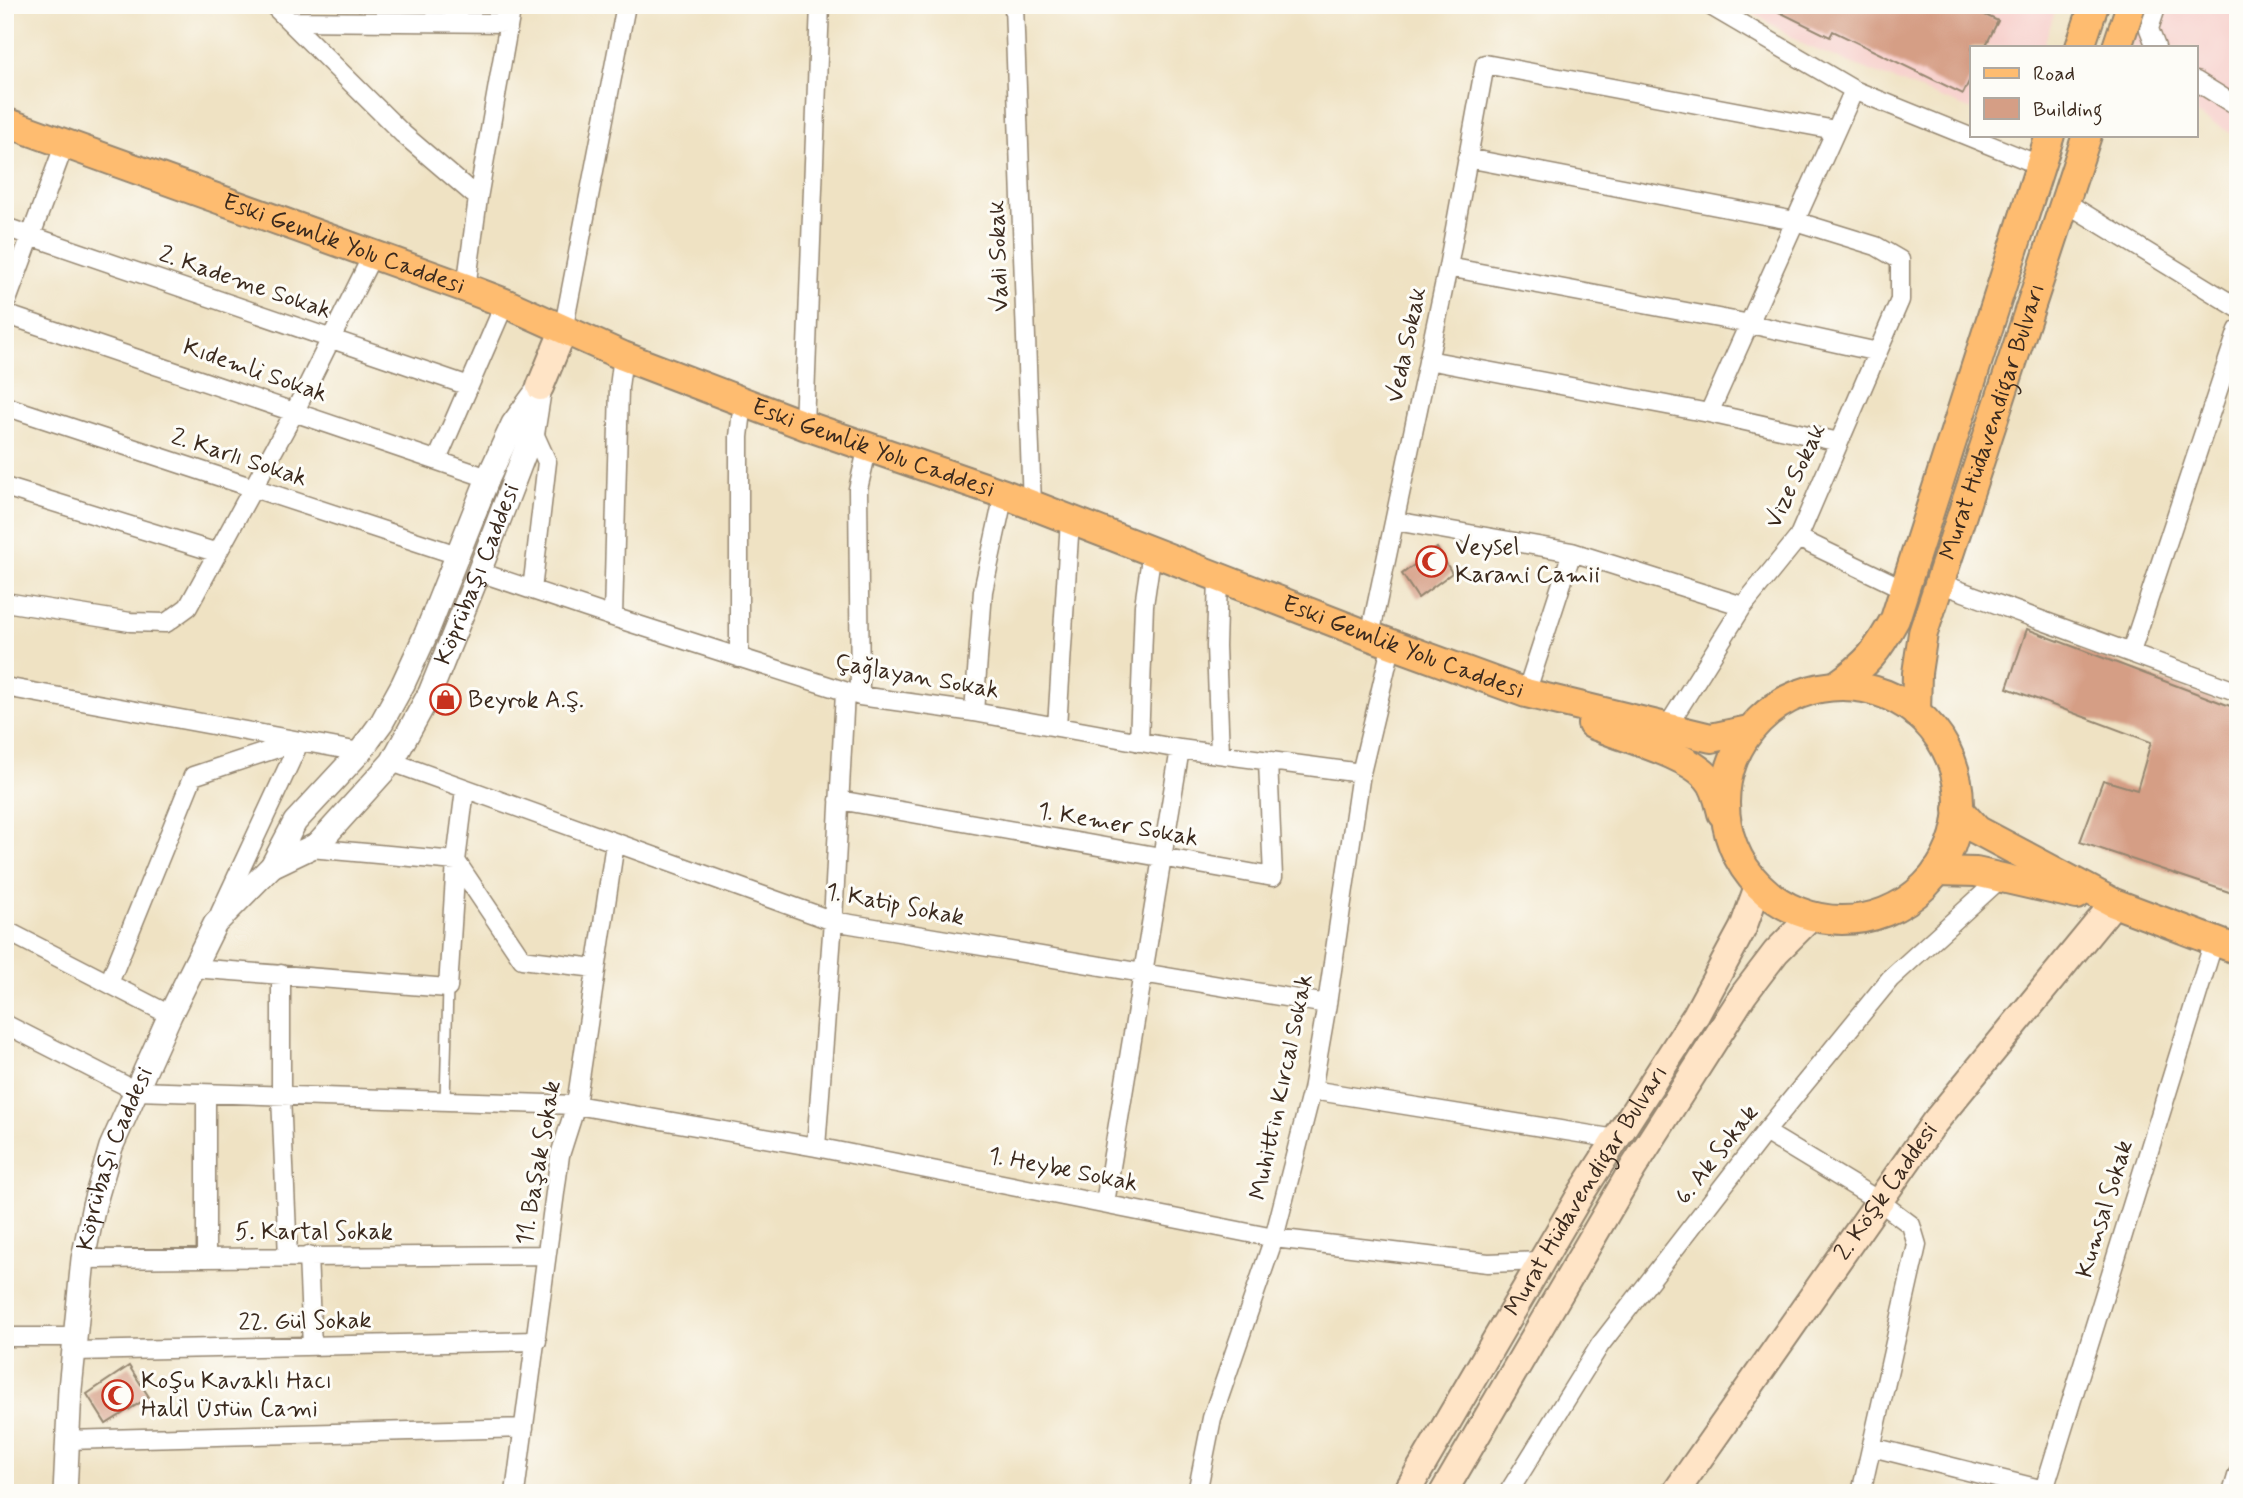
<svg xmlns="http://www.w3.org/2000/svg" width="2243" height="1498" font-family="Mynerve,sans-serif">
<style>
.built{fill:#f7d0cc}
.building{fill:#d59e85}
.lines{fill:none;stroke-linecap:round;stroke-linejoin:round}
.service-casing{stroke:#958670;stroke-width:12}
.minor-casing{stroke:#958670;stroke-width:21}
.tertiary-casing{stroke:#958670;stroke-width:26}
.secondary-casing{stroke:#958670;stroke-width:30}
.primary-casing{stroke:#958670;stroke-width:32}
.service{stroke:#fff;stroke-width:9}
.minor{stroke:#fff;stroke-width:18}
.tertiary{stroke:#fff;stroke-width:23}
.secondary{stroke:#ffe4c6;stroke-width:26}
.primary{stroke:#febc70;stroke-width:28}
.labels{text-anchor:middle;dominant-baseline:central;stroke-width:6;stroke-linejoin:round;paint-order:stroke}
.street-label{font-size:24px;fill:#3b2a1e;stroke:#fdfcf7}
.poi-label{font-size:24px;fill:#3b2a1e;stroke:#fdfcf7;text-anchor:start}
</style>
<rect width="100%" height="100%" fill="#fdfcf7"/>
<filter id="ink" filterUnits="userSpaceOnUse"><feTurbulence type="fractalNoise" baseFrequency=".0143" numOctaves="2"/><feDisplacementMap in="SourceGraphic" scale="14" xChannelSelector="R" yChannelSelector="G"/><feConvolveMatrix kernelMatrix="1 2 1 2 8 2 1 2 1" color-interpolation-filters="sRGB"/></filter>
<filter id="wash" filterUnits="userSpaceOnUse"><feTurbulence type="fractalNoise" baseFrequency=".00686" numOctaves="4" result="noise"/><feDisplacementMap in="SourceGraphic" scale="28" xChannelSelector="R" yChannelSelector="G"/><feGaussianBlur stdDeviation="1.57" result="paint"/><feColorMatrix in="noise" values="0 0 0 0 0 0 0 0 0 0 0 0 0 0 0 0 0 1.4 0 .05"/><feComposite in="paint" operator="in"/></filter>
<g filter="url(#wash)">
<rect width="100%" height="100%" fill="#efe2c3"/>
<path class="built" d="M1741,5H2057L2043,47H1972V110L1806,46Z
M2145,5H2238V137L2196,114V47H2131Z"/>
<g id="blocks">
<path class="building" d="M1765,5H1985L1981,13L1998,21L1985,47H1972V75L1963,94L1833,31L1830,37Z
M1437,548L1452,573L1418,598L1402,574Z
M2027,629L2238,709V895L2080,842L2103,780L2137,790L2151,742L2007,688Z
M129,1366L149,1397L106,1424L87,1394Z"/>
</g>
</g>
<g filter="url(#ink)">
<use href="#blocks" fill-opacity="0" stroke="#958670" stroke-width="2"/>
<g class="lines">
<defs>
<path id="service" d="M445,1101L448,988"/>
<path id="minor" d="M273,5L403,134L478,198
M1014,5L1032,505
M1709,5L1854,90L2039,165
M289,21L509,23
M2156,47L2149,29L2157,5
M2196,81L2238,107
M1467,158L1795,221L1876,246L1900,260V300L1798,538L1743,606L1667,727
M2065,202L2238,308
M5,227L469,386
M1448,267L1750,324L1878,352
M466,288L478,198L512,5
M5,306L65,143
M5,314L488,478
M563,331L626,5
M1428,360L1709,413L1839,442
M5,406L457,555
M1709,413L1854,90
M804,425L820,5
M528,429L533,431L547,462L532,590
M437,460L505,303
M5,487L218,553
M1395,521L1572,552L1743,606
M1798,538L1904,589
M479,572L613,617L860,696L974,712L1180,749L1361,773
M1218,577L1216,646L1220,754
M1939,583L2238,692
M5,602L130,622L166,623L188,607L295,411L373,254
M613,617L619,387L623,356
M1370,636L1448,267L1485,64L1835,130
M2131,652L2238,330
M739,658V437L743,402
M5,687L360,752
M1526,693L1572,552
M860,696L858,489L868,446
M974,712L983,591L1004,494
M1057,727L1070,520
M1139,742L1144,605L1152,551
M392,762L833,921L1327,1004
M465,789L456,861L522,959L595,968
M839,800L1273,877L1268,761
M220,913L300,741
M5,930L170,1015
M193,968L448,988L456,861L310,848
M281,974V1096L288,1257
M109,983L193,776L296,742
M5,1024L136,1091L576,1105L816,1147L1274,1238L1488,1263L1542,1261
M1312,1090L1616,1139
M206,1094V1258
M1765,1132L1879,1201L1911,1225L1917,1245L1861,1493
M816,1147L833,921L845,692
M1105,1203L1180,749
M308,1256L312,1346
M83,1259L546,1255
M5,1337H76
M75,1351L537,1341
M67,1440L524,1428
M1872,1447L2044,1490
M515,1493L560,1155L576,1105L615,843
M1197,1493L1212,1418L1274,1238L1312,1090L1327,1004L1361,773L1392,643
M1508,1493L1600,1345L1765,1132L1890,979L2002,877
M2043,1493L2214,941
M2232,1493L2238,1473"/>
<g id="tertiary">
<path id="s1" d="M272,866L318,844L392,762L430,693L479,572L533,431L539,393"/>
<path id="s2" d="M65,1493L70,1389L83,1259L94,1205L111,1147L170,1015L215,924L272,866L295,822L360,752L382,722L403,684L426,634L488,478L513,424L540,387"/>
</g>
<g id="secondary">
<path d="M540,387L563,331"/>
<path id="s3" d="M1406,1493L1582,1192L1696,1015L1743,928L1758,886"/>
<path d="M1443,1493L1633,1168L1744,994L1776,952L1812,916"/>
<path id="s4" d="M1675,1493L1934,1123L2114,903"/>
</g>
<g id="primary">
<path d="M2080,47L2094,5"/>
<path d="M2117,47L2131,5"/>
<path id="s5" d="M5,122L466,288L505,303L623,356L804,425L1004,494L1370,636L1526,693L1711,738L1749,730"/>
<path d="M1837,685C1868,663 1877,652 1895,619L2050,135"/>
<circle cx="1842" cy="803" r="117"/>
<path id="s6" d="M1916,713L1917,673L1923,633L2087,135"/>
<path d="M1592,724C1624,738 1685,753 1707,777C1716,786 1719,801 1722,813"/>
<path d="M1958,809L1977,830L2114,903L2238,950"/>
<path d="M1937,871L1976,872L2077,895"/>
</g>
</defs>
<use href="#service" class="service-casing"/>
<use href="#minor" class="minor-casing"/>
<use href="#tertiary" class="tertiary-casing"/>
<use href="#secondary" class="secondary-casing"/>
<use href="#primary" class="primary-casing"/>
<use href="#service" class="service"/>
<use href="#minor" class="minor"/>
<use href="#tertiary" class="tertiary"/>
<use href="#secondary" class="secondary"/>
<use href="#primary" class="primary"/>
</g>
</g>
<defs>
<symbol id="mosque-ring" viewBox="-11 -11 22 22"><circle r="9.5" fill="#fdfcf7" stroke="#c8321e" stroke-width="1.5"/><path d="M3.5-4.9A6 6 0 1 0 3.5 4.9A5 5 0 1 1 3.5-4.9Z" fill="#c8321e"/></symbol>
<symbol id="shop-ring" viewBox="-11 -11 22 22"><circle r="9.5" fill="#fdfcf7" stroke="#c8321e" stroke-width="1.5"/><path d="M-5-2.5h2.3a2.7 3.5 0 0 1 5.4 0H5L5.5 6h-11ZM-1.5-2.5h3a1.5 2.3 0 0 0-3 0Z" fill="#c8321e"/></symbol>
</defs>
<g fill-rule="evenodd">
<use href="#mosque-ring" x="1414" y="544" width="35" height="35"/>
<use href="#shop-ring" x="428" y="682" width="35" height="35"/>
<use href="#mosque-ring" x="100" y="1378" width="35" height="35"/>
</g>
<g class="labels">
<g class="street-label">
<text stroke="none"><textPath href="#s5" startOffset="360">Eski Gemlik Yolu Caddesi</textPath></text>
<text transform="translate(999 256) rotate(-92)">Vadi Sokak</text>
<text transform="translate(245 283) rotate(19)">2. Kademe Sokak</text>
<text transform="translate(1407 345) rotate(-78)">Veda Sokak</text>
<text transform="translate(255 371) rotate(19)">Kıdemli Sokak</text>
<text stroke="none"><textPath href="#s6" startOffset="303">Murat Hüdavendigar Bulvarı</textPath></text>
<text stroke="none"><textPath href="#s5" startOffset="928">Eski Gemlik Yolu Caddesi</textPath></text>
<text transform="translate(239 458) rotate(18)">2. Karlı Sokak</text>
<text transform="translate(1796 476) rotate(-65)">Vize Sokak</text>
<text stroke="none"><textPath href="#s1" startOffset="368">Köprübaşı Caddesi</textPath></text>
<text stroke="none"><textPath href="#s5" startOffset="1494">Eski Gemlik Yolu Caddesi</textPath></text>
<text transform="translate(917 677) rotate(10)">Çağlayan Sokak</text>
<text transform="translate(1118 825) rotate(10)">1. Kemer Sokak</text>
<text transform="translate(895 905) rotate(11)">1. Katip Sokak</text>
<text transform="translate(1282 1087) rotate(-78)">Muhittin Kırcal Sokak</text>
<text transform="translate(1717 1155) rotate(-52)">6. Ak Sokak</text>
<text stroke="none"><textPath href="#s2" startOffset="340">Köprübaşı Caddesi</textPath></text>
<text transform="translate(539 1163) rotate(-80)">11. Başak Sokak</text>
<text transform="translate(1063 1170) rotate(11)">1. Heybe Sokak</text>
<text stroke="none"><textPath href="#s3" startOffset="352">Murat Hüdavendigar Bulvarı</textPath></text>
<text stroke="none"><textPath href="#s4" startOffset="368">2. Köşk Caddesi</textPath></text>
<text transform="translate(2105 1209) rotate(-73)">Kumsal Sokak</text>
<text x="314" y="1232">5. Kartal Sokak</text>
<text transform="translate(305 1322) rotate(-1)">22. Gül Sokak</text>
</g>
<g class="poi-label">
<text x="1455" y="547">Veysel<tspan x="1455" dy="28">Karani Camii</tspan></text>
<text x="468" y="700">Beyrok A.Ş.</text>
<text x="141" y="1381">Koşu Kavaklı Hacı<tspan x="141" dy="28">Halil Üstün Cami</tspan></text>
</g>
</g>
<rect width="2243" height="1498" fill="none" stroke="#fdfcf7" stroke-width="28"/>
<rect x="1970" y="46" width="228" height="91" fill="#fdfcf7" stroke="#afa8a0" stroke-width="2"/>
<rect x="1984" y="68" width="35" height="10" fill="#febc70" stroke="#afa8a0" stroke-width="2"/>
<text x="2033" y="80" font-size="21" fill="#3b2a1e">Road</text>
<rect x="1984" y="98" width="35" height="21" fill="#d59e85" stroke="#afa8a0" stroke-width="2"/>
<text x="2033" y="116" font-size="21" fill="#3b2a1e">Building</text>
</svg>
